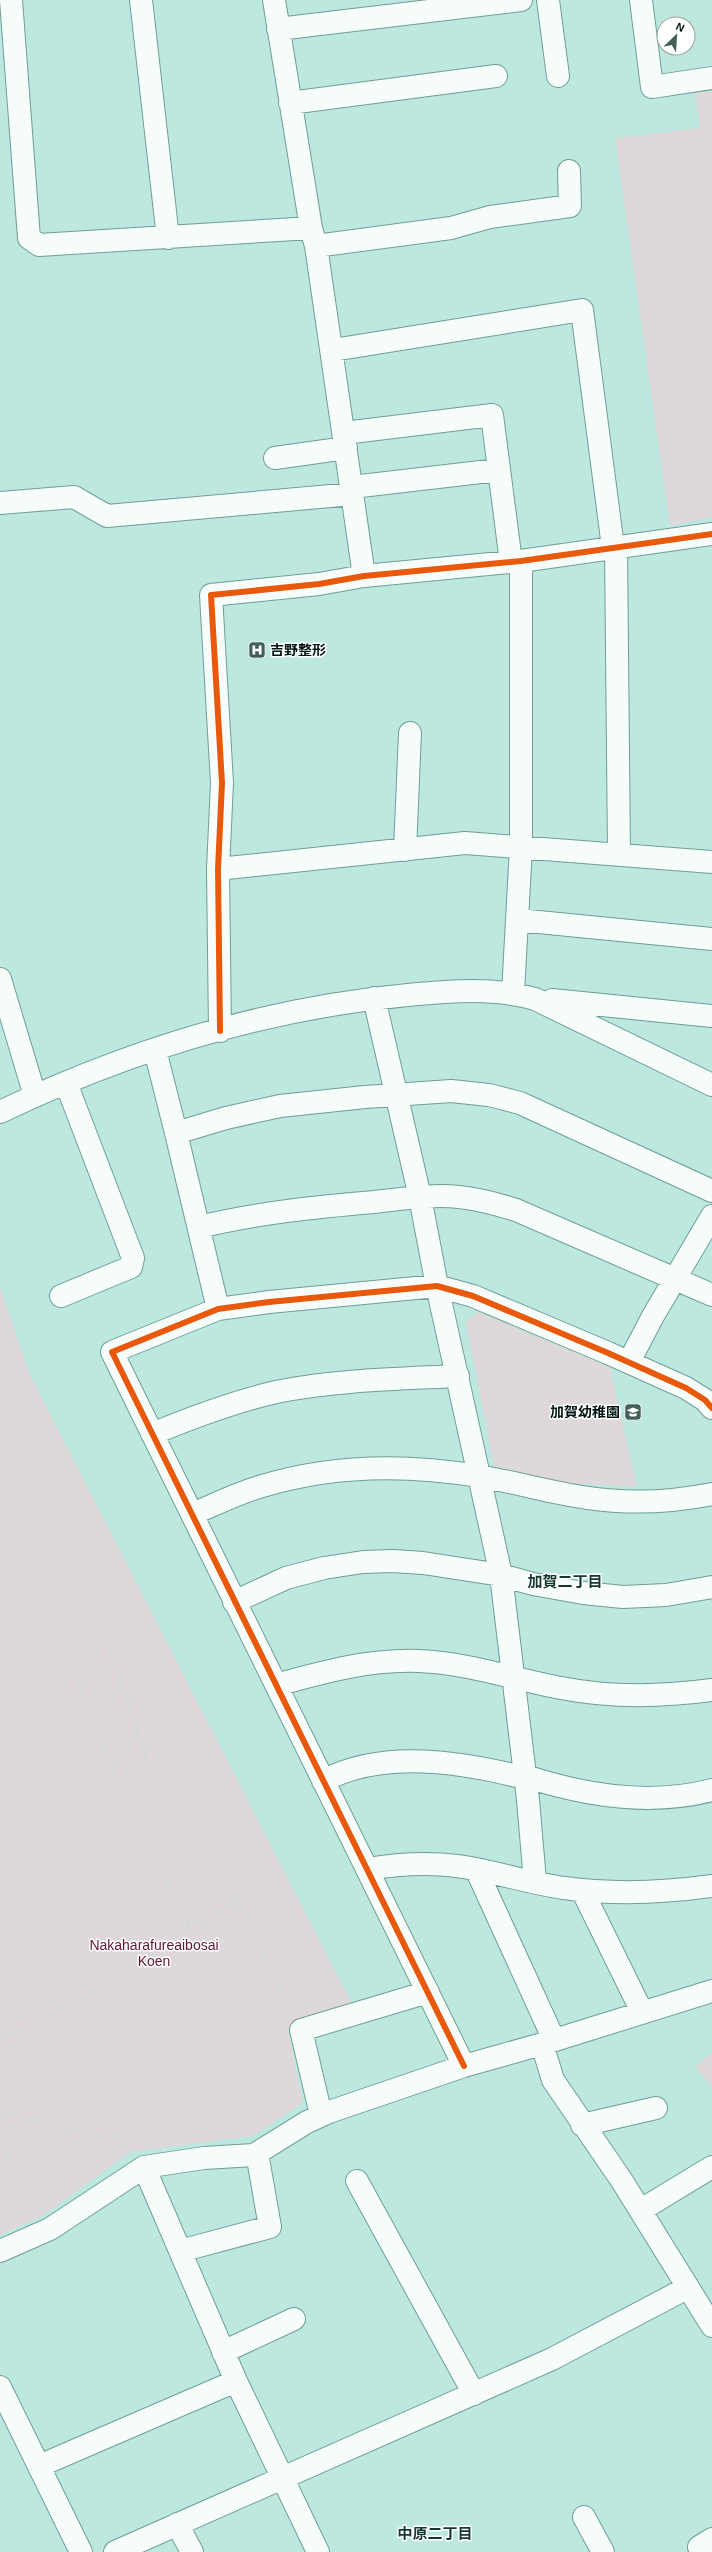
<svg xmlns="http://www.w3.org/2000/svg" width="712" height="2552" font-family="Arial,'Noto Sans JP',sans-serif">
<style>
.green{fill:#ded8db}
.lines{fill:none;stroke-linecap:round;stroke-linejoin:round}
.minor-casing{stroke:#709e97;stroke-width:24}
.path{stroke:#cbdad6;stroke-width:2.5;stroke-dasharray:2 3;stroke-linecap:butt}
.minor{stroke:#f5fcfa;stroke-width:22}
.cycleway-casing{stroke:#fff;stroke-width:8}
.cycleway{stroke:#e8590c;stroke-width:6}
.labels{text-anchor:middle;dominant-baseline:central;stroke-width:3;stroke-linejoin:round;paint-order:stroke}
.poi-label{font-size:14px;font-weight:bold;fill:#011612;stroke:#fff;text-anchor:start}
.park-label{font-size:14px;fill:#5f1534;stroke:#fff}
.neighbourhood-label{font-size:15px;font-weight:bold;fill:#143730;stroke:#fff}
</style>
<rect width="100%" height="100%" fill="#bce8df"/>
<path class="green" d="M712,91V517L670,526L615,138L700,128L695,93Z
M0,1287L30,1375L354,2008L288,2029L303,2103L253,2136L131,2152L41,2217L0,2235Z
M478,1312L610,1367L637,1487L558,1482L494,1466L466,1321Z
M712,2053V2087L695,2067Z"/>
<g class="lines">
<defs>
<path id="minor" d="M11,0L29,238L39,245L311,228
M141,0L168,238
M274,0L311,228L316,246L364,576
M548,0L558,76
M641,0L652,87L712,78
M278,29L521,0
M290,103L496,76
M316,246L451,228L490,217L570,206L569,171
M333,350L582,310L613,547
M344,433L492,415L511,562
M275,458L346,448
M352,487L498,470
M0,503L74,497L107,516L353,494
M616,546L619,854
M405,850L410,733
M218,869L465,843L712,862
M518,920L712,939
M0,979L35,1096
M513,993L521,847V561
M374,998L420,1197L437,1286L501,1575L528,1800L535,1881
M552,1000L712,1016
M220,1031L218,869L222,783L211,595L319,584L364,576L521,561L712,534
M155,1050L176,1133
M0,1112C128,1051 267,1008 408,995C451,991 494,987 535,999L712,1085
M199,1227C257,1213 315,1207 374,1202C402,1199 431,1194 459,1197C479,1199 497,1204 516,1210L712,1295
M61,1296L131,1267L133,1258L66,1083
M218,1309L176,1133L226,1118L280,1106L365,1097L451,1091L489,1095L520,1103L712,1191
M629,1362L653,1316L712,1216
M152,1434C193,1417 233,1402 276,1392C335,1380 398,1379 458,1376
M192,1514C214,1505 236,1494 259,1487C329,1465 406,1464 478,1476C515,1482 551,1493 588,1498C629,1504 672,1502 712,1494
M234,1602L286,1578L324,1568L363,1562L393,1561L423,1563L501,1575L533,1584L583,1593L623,1597L666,1595L712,1587
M276,1685C323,1672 370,1659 419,1661C468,1663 514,1679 561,1688C612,1698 661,1697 712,1690
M525,1776C583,1795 651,1806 712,1790
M323,1781C383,1749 462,1762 525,1778
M367,1869C397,1864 427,1862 457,1866C494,1871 528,1883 564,1888C614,1895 662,1893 712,1886
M476,1869L554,2040
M582,1890L642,2012
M542,2044L553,2080L622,2181L712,2326
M464,2066L112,1352L218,1309L269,1302L437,1286L473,1296L608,1353L686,1388L705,1400L712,1408
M321,2115L301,2030L428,1992
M582,2125L656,2108
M144,2167L236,2381L318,2552
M357,2181L474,2394
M641,2210L712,2167
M0,2251L50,2229L144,2167L204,2158L254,2155L307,2122L329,2112L464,2066L542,2044L712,1991
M180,2251L270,2227L257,2153
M223,2352L294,2319
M0,2387L81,2552
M39,2466L236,2381
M584,2517L603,2552
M177,2524L192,2552
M699,2547L712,2539
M115,2552L552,2359L687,2288"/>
</defs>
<use href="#minor" class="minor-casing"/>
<path class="path" d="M0,1490L44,1532L104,1628L149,1768L239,1901L291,2011
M0,1558L70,1663L123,1794L189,1925L133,1970L105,1988L0,2040
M189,1925L239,1901
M0,2108L21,2117L119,2138L131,2152
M0,2172L5,2167L21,2117"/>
<use href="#minor" class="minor"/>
<defs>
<path id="cycleway" d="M220,1031L218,869L222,783L211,595L319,584L364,576L521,561L712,534
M464,2066L112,1352L218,1309L269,1302L437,1286L473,1296L608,1353L686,1388L705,1400L712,1408"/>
</defs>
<use href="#cycleway" class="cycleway-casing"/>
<use href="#cycleway" class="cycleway"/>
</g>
<defs>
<symbol id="hospital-square" viewBox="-11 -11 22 22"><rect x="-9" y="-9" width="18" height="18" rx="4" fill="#42605a" stroke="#fff"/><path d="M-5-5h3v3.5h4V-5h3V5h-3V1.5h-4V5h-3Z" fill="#fff"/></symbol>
<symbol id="school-square" viewBox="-11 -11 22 22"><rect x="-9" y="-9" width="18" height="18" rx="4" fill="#42605a" stroke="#fff"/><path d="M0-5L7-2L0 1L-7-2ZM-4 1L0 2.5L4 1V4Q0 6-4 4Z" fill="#fff"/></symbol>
</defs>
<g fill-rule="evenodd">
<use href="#hospital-square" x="247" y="640" width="20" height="20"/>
<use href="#school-square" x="623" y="1402" width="20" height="20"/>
</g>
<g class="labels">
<g class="poi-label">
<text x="270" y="650">吉野整形</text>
<text x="620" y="1412" text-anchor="end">加賀幼稚園</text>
</g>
<g class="park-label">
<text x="154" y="1945">Nakaharafureaibosai<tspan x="154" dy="16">Koen</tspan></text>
</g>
<g class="neighbourhood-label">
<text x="565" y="1581">加賀二丁目</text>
<text x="435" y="2533">中原二丁目</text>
</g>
</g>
<g transform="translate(676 36) rotate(25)"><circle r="19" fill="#ffffff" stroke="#99a2a0"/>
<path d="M0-3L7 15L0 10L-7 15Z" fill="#42605a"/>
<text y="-6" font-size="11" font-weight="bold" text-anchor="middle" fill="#011612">N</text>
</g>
</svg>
